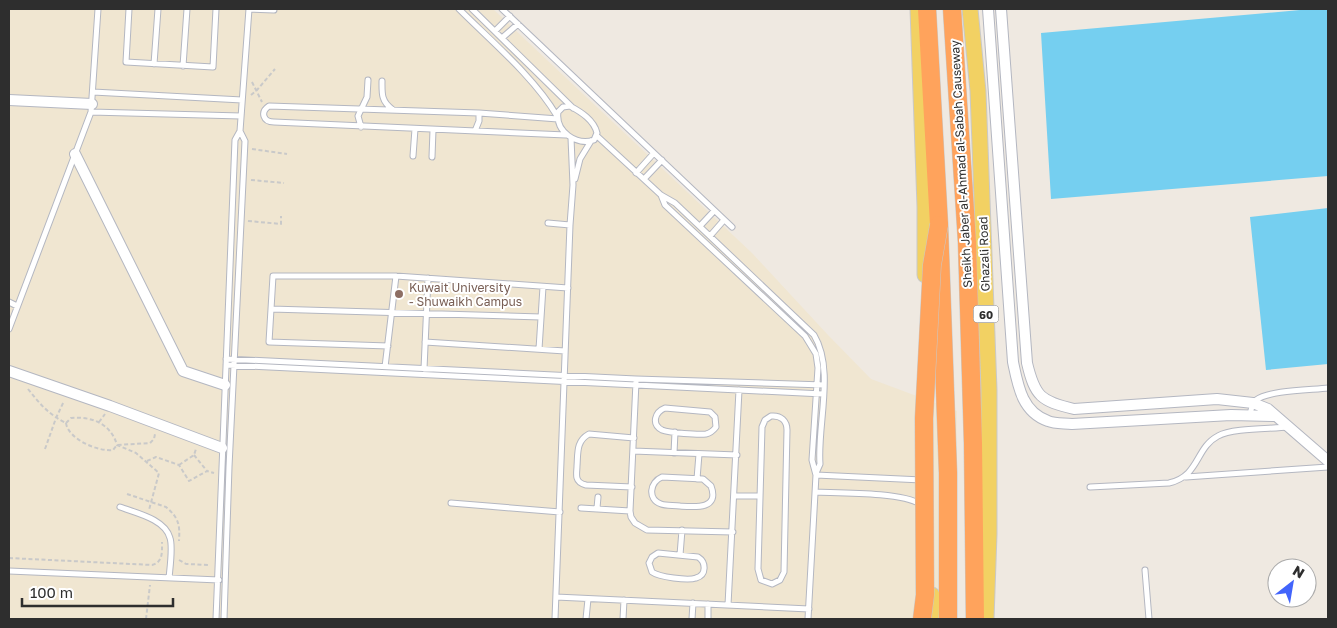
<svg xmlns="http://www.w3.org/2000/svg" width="1337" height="628" font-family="'Golos Text',sans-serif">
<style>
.education{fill:#f0e6d1}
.water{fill:#75cff0}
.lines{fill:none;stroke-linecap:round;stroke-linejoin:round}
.lane-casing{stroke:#b4b7c1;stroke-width:7}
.street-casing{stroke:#b4b7c1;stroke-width:12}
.primary-casing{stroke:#c9c9c9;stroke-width:17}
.highway-casing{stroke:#c9c9c9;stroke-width:19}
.path{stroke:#c9c9c9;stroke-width:2;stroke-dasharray:4 2.5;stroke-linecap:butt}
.lane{stroke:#fff;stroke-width:5}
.street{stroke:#fff;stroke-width:10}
.primary{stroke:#f2d163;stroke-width:15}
.highway{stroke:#ffa35c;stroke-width:18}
.highway-bridge-casing{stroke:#c9c9c9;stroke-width:19;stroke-linecap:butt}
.highway-bridge{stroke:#ffa35c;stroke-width:18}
.education-dot{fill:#8d6e63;stroke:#fff;stroke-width:2}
.labels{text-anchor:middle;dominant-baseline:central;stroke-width:4;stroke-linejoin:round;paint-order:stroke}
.shield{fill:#fff;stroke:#6d6d6d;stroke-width:1}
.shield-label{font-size:11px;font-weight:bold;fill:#2e2e2e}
.street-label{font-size:12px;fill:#2e2e2e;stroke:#fff}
.education-label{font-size:12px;fill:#785e54;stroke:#fff;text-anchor:start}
</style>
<rect width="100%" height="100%" fill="#efe9e1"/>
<path class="education" d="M9,9H493L752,253L828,335L871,379L957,411L955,619H9Z"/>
<path class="water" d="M1311,9H1328V176L1051,199L1041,33Z
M1328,208V364L1266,370L1250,217Z"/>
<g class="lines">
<defs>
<path id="lane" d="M129,9L126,62L213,67L216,9
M249,9L274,10
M459,9C491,41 534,77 557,116
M472,9L573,108
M502,9L732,227
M495,31L510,16
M502,38L518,24
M154,64L158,9
M183,66L187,9
M382,81C382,93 381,101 392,109
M93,92L242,100
M570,106C581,112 594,120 597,133L594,140C577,146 555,132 558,112L563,107Z
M91,112L241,116
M558,119L479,113L269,106C260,112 263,122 274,122L566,135
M361,127L358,116L367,97L368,80
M475,131L479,121V113
M597,136L661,195L675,203L814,335C835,370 817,425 820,464L816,473
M413,156L415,129
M432,157L433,130
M636,173L654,153
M575,179L580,159L591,141
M644,179L662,160
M661,195L665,205L805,336L816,354L818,368L812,460L816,475L808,619
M548,223L570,225
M700,226L714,211
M710,236L724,220
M9,302L17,306
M271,309L541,317
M9,329L91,112L98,9
M425,342L565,351
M388,346L269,342L273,276H396L568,288
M539,349L543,287
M226,359L636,379L824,385
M226,365L823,394
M385,367L396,276
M424,369L428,278
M636,382L630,511L631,517L635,523L647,530L733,532
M665,408L710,412L715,417L716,427C713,431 711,433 706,434C699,435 669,433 662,430C651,424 655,412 665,408Z
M1250,415C1251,410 1252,403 1256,400C1269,390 1312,390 1328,388
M771,416C781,415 787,421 787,430L784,572L780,580L772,584L761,580L758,569L762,427L765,420Z
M633,451L737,455
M674,453L675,432
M816,475L922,480
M662,477L703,479L711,486C720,510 694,507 680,506C674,505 666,506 661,504C647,499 650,482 662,477Z
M1186,477L1328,467
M697,479L699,454
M632,487L586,485C582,484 578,482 577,478C576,475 577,469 577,466C578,453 576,441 589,434L634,438
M1090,487L1169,483C1200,476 1195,448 1218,436C1232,428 1270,429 1288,427
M815,492C839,493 902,492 920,504
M735,496H760
M451,503L560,512
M120,507C136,513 165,519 170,538C173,547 170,567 169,578
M581,508L630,511
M597,508L598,497
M658,553L698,557C706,562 707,575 696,578C688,581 659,577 652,572L649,563L652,557Z
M680,555L682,530
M1145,570L1149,619
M9,571L219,580
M556,597L809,609
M728,605L739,390
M216,619L235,140L240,131L249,9
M224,619L229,467L245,141L240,131
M555,619L570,225L573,185L571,138
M586,619L588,599
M623,619L624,600
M692,619L693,603
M708,619V604"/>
<path id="street" d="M988,9L1013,362C1018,386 1022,412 1048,421C1055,424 1064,423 1072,424L1231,415L1275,416
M1001,9L1027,363C1035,397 1041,401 1074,409L1217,399L1253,403L1268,409L1328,461
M9,100L92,104
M75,154L183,371L225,385
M9,371L110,406L222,448"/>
<path id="primary" d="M918,9L925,207V275
M970,9L978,91L989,390V534L986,619
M931,619L932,595"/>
<path id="highway" d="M927,9L939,225L948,473V619
M952,9L967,242L973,443L975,619"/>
</defs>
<use href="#lane" class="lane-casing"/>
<use href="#street" class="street-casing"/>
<use href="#primary" class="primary-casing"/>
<use href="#highway" class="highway-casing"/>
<path class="path" d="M252,82L262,102
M251,95L257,90L275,69
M252,149L287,154
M251,180L284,183
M248,221L281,224V216
M28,389C39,403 49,415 66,423
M99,422L105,414
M66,423L71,418C92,416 111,424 117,445L136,453L159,473L149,510
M66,423C68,439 98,452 113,450L117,445L150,443L154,439L155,434
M45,449L56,418L64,401
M194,455L207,471
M147,461L156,457L179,465L189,481L207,471L214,473
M179,465L194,455L196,449
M127,494L166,507C179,518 180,525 179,541
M9,558L152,565C163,562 162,553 162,542
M179,560L186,564L210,565
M146,619L150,585"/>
<use href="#lane" class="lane"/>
<use href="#street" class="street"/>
<use href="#primary" class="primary"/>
<use href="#highway" class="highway"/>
<defs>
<path id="highway-bridge" d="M922,619L925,595L924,418L932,265L939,225"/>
</defs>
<use href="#highway-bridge" class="highway-bridge-casing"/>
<use href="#highway-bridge" class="highway-bridge"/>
</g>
<circle class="education-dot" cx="399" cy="294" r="5"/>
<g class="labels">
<rect class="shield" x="973.5" y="305.5" width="25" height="17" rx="4"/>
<g class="shield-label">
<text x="986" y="314">60</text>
</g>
<g class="street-label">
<text transform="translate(961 164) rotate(-93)">Sheikh Jaber al-Ahmad al-Sabah Causeway</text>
<text transform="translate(984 254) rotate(-92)">Ghazali Road</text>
</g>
<g class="education-label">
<text x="409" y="287">Kuwait University<tspan x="409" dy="14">- Shuwaikh Campus</tspan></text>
</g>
</g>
<rect width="1337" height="628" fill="none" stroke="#2e2e2e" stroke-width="20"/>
<g transform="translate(1292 583) rotate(31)"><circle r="24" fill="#ffffff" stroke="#ababab"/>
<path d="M0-4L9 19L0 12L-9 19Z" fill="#4264fb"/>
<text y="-8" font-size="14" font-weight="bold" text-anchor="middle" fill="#2e2e2e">N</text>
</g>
<path d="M22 598v8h151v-8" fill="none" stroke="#2e2e2e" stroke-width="2.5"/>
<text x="30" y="598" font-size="15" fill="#2e2e2e" stroke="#ffffff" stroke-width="4" paint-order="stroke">100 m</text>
</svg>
